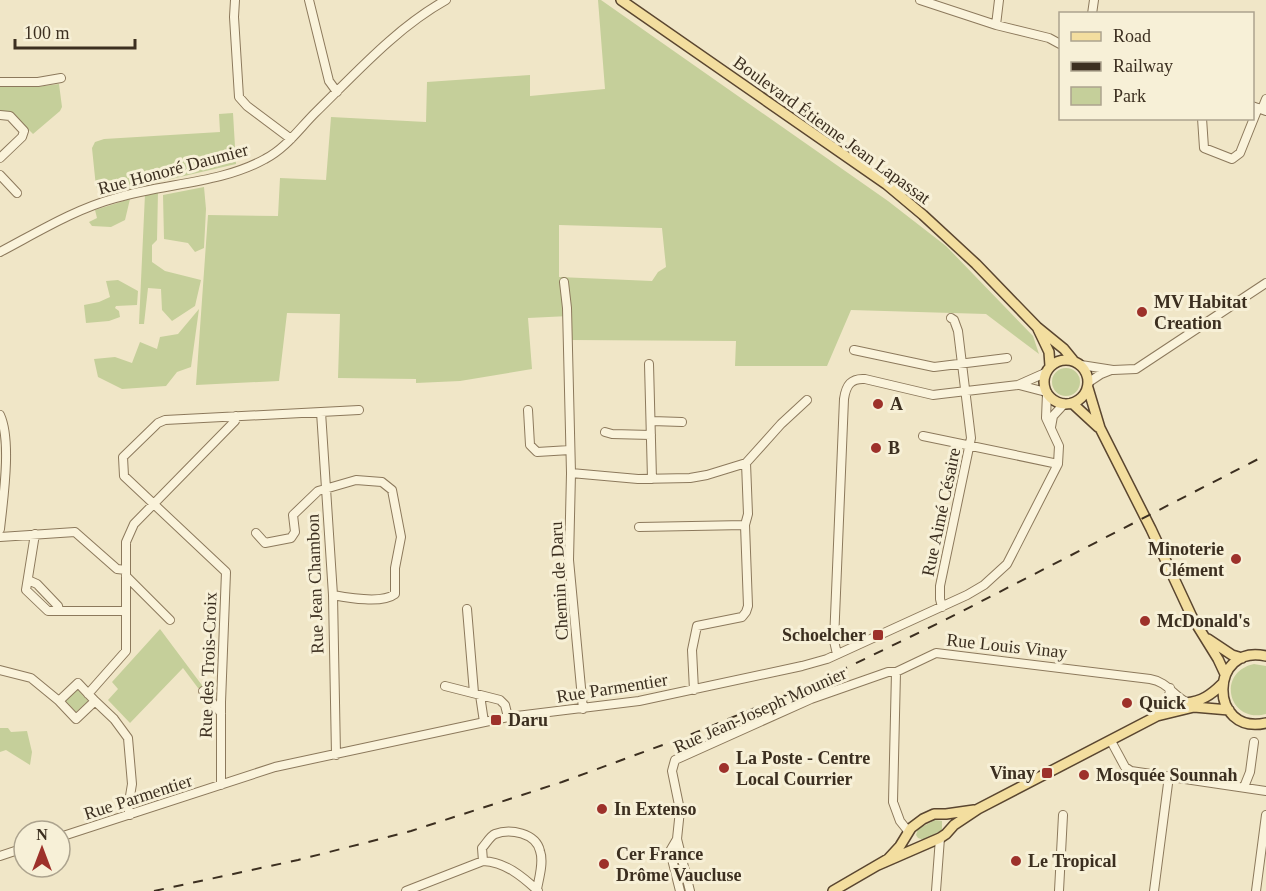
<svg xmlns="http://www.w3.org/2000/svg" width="1266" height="891" font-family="Georgia,serif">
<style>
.green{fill:#c5cf9a;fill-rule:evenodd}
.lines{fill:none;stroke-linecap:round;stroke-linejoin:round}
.minor-casing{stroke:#8c795c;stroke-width:10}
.major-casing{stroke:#5a4630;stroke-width:12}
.minor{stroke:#faf3db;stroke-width:8}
.major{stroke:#f3de9f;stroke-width:9}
.rail{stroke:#3c2f20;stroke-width:2;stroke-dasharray:10 10;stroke-linecap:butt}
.poi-dot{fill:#9d312a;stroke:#f7f0d7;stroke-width:2}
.labels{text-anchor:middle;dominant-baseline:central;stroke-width:6;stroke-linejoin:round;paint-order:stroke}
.street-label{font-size:18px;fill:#3c2f20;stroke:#f7f0d7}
.poi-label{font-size:18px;font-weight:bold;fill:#3c2f20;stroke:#f7f0d7;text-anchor:start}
</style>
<rect width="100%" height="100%" fill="#f0e6c7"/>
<path class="green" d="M598,0H601L888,201L946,246L1033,336L1039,354L986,314L851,310L827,366H735L736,341L570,340L569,316L528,318L532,369L460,381L416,383V379L338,378L340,314L287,313L279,381L196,385L208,215L278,216L280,178L326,180L331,117L426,122L427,82L530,75V96L605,89ZM559,225L662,228L666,267L658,272L652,281L559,277Z
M59,84L62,107L60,111L33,134L12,113L0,112V86L36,87Z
M233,113L236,164L128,189L106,193L96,187L92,148L95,142L104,139L220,132L219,114Z
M204,187L206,209L204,248L195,252L188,243L164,239L163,195Z
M158,191L157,240L152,245V262L165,271L201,280L195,306L172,321L162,310L161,289L148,288L144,324H139L145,194Z
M130,199L125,220L111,227L92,226L89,222L97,218L95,210Z
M118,280L138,291L137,305L116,306L115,308L119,311L120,317L109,321L86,323L84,305L99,302L110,297L106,281Z
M199,309L191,367L177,372L166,386L122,389L98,377L94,359L115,357L132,363L140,342L157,349L160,337L178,334Z
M1052 382a14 14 0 1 1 28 0a14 14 0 1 1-28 0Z
M160,629L204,688H198L183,668L130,723L108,700L118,689L112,682Z
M1254,664L1266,666V714C1228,724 1216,672 1254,664Z
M76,688L88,701L76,712L64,699Z
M0,728H8L11,732L27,731L32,752L30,765L6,750L0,752Z
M935,820L942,821V830L924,840L918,838L916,835L918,829Z"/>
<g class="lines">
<defs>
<path id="minor" d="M235,0L234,17L239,97L247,106L291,139
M309,0L329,81L337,92
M920,0L996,25L1049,38L1060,44
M1092,14L1094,0
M996,25L999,0
M0,82H38L61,78
M1252,106L1266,111
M1262,109L1266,99
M0,115L10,116L24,131L22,137L0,158
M1202,118L1204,148L1232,159L1240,153L1258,108
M0,175L17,193
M0,252C38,232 75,209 116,198C165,183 220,184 265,159C286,148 299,129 315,113C356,73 396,28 446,0
M564,282L567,308L571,473L569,560L583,709
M854,350L934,367L1007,358
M649,364L652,479
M1081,365L1113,370L1136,369L1266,283
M1089,382L1101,374L1111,370
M1019,385L1046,392
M528,410L530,445L537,452L570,450
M321,412L333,595L336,755
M0,415C12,441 3,500 0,529
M652,421L682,422
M1051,427L1053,416L1064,404
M605,432L612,434L651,435
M923,436L1058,464
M571,473L638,479L690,478L707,475L746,463L781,424L807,400
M639,527L745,525
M256,533L265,543L291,538L295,532L293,515L318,491L356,480L382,482L392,490L401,537L395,568V594C382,604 349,598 333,595
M35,534L26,590L48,611H126
M0,537L75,532L117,569L126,570
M126,576L170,620
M28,580L37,584L58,606L59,610
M942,607L940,599V586L971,438L958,331L954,320L951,318
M467,609L474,693
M837,654L834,641L844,399C846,385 851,378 865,379L933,395L941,394L1018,385L1045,373
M0,670L31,678L59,701
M78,683L95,701L76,719L59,701Z
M445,686L500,700L505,705L508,717
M694,690L692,650L697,626L742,617L746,612L748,606L745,525L748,514L746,463
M203,691L221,713
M88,694L126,651V542L134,524L235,421L236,416
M480,695L484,722
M95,701L114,719L128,738L132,784L128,808L130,815
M1163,707L1169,697L1170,688
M1111,741L1125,767L1131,771L1266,791
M221,785V702L226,572L124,476L123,457L158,423L165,420L359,410
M1244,787L1250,772L1254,742
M908,831L900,821L893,802L896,672L936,653L1150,679C1168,682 1172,695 1188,703
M60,837L275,767L508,717L639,701L802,666L827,659L967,595L984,585L1007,564L1058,464L1059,446L1046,418L1047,393
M677,839L670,851L680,891
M0,856L24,848
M483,861L482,848C486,844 490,836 495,834C510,828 536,833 540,851C544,862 539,878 537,889
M406,891L483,861C505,862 522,876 538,891
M690,891L677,839L680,810L672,771L675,760L811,699L888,672H896
M936,891L940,838
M1059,891L1063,815
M1154,891L1169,776
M1256,891L1266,815"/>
<path id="major" d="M621,0L886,184L923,215L976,264L1037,327L1064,349L1073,360
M1038,329L1049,352L1050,366
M1044 382a22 22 0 1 1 44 0a22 22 0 1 1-44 0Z
M1088,388L1100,428L1151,529L1192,617L1218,659L1225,674
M1072,403L1098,427
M1208,639L1232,655L1242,658
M1266,656C1209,643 1208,736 1266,723
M1186,703C1202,701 1211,695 1222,684
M878,865L940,838L946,834L954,825L978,809L1157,716L1194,707L1229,710
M833,891L888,859L900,846L911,828L923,819L934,814H946L974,810"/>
</defs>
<use href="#minor" class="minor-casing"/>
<use href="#major" class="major-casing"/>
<use href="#minor" class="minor"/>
<use href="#major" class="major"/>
<path class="rail" d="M154,891L298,860L411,831L562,782L687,736L813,684L943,621L1266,455"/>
</g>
<g class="poi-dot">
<circle cx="1142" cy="312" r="6"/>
<circle cx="878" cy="404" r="6"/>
<circle cx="876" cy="448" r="6"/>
<circle cx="1236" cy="559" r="6"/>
<circle cx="1145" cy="621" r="6"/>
<rect x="872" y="629" width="12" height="12" rx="3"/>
<circle cx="1127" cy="703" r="6"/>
<rect x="490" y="714" width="12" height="12" rx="3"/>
<circle cx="724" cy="768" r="6"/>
<rect x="1041" y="767" width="12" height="12" rx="3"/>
<circle cx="1084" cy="775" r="6"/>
<circle cx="602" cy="809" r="6"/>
<circle cx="1016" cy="861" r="6"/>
<circle cx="604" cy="864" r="6"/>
</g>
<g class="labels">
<g class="street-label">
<text transform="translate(832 130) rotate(36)">Boulevard Étienne Jean Lapassat</text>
<text transform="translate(173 169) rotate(-15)">Rue Honoré Daumier</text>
<text transform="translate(941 512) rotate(-78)">Rue Aimé Césaire</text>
<text transform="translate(559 581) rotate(-93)">Chemin de Daru</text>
<text transform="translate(315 584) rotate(-92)">Rue Jean Chambon</text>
<text transform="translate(1007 646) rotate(6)">Rue Louis Vinay</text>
<text transform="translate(208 665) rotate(-88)">Rue des Trois-Croix</text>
<text transform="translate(612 688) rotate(-9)">Rue Parmentier</text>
<text transform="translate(760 710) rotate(-24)">Rue Jean-Joseph Mounier</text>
<text transform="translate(138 797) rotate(-18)">Rue Parmentier</text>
</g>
<g class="poi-label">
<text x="1154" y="302">MV Habitat<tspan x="1154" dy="21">Creation</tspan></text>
<text x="890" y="404">A</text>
<text x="888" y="448">B</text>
<text x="1224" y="549" text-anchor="end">Minoterie<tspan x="1224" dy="21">Clément</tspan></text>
<text x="1157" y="621">McDonald's</text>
<text x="866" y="635" text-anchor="end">Schoelcher</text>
<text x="1139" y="703">Quick</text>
<text x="508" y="720">Daru</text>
<text x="736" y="758">La Poste - Centre<tspan x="736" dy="21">Local Courrier</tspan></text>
<text x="1035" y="773" text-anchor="end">Vinay</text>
<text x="1096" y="775">Mosquée Sounnah</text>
<text x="614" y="809">In Extenso</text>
<text x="616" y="854">Cer France<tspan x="616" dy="21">Drôme Vaucluse</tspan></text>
<text x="1028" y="861">Le Tropical</text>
</g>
</g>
<rect x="1059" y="12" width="195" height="108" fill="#f7f0d7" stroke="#aca38e" stroke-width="1.5"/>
<rect x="1071" y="32" width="30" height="9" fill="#f3de9f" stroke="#aca38e" stroke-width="1.5"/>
<text x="1113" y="42" font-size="18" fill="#3c2f20">Road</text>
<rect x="1071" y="62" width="30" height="9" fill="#3c2f20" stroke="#aca38e" stroke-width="1.5"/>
<text x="1113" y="72" font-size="18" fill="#3c2f20">Railway</text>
<rect x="1071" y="87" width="30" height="18" fill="#c5cf9a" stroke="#aca38e" stroke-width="1.5"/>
<text x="1113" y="102" font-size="18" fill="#3c2f20">Park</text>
<g transform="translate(42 849)"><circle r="28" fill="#f7f0d7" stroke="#aca38e" stroke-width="1.5"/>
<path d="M0-4.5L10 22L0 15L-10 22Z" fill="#9d312a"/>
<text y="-9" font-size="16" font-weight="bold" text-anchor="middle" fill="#3c2f20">N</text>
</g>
<path d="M15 39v9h120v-9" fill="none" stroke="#3c2f20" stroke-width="3"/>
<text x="24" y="39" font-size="18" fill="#3c2f20" stroke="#f7f0d7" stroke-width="4.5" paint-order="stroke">100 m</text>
</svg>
